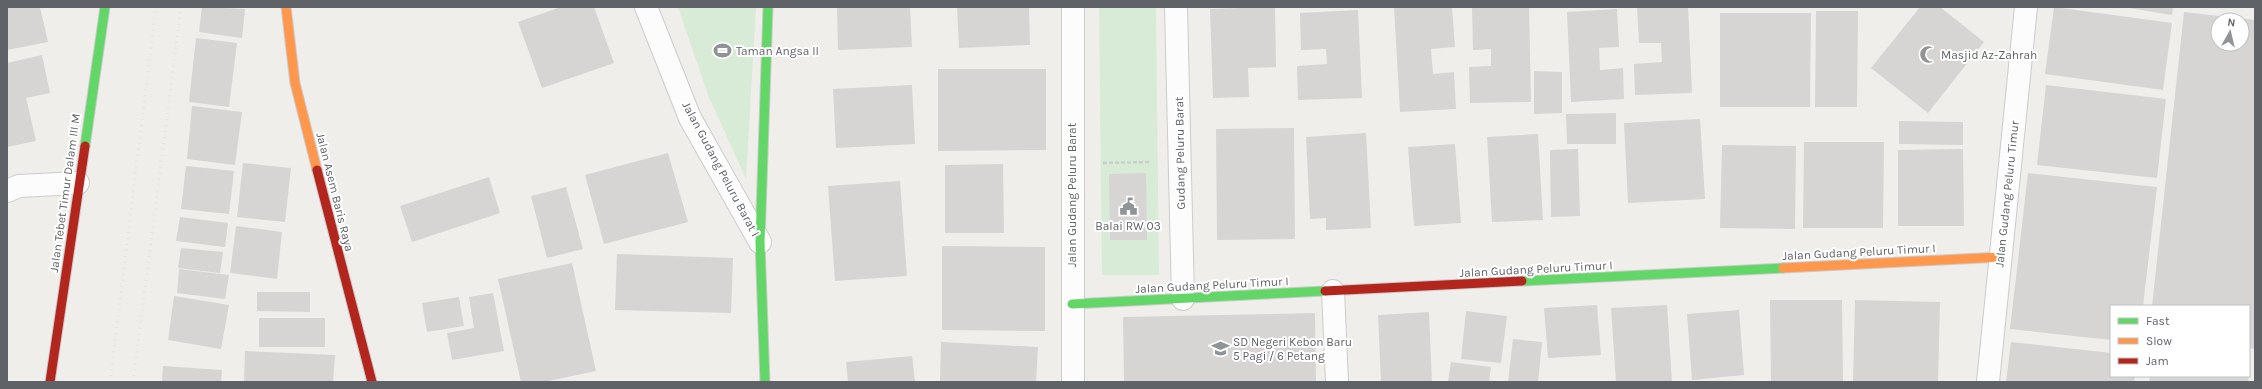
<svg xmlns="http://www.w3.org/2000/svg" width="2262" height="389" font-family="Karla,sans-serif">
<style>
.green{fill:#d8ebd6}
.building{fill:#d6d5d3;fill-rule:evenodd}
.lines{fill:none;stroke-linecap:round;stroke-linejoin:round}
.street-casing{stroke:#cbcccc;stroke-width:24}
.fast-casing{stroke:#cacacb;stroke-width:11}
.slow-casing{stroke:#cacacb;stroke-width:11}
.jam-casing{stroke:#cacacb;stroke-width:11}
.path{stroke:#cacfcc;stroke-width:2.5;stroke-dasharray:4 2;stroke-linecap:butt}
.street{stroke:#fdfcfc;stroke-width:22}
.fast{stroke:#63d668;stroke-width:9}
.slow{stroke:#ff974d;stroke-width:9}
.jam{stroke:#b3261e;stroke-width:9}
.rail{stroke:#e4e4e4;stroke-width:3;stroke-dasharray:1 5;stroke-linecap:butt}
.labels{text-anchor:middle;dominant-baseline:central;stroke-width:4;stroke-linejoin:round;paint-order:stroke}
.poi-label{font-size:12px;fill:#5f6368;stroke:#fff;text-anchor:start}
.street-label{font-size:12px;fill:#5f6368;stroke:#fff}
</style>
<rect width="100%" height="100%" fill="#efeeea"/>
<path class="green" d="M678,7H756L746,179L708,95Z
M1099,7H1156L1159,275H1102Z"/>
<path class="building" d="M7,7H40L48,42L7,50Z
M202,7L245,9L242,38L199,32Z
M561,7H594L614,63L542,88L518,22Z
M837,7H910L912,47L838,50Z
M957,7H1029L1030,45L959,48Z
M1275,7L1276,67L1248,68L1249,97L1213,98L1210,9Z
M1394,7H1452L1455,47L1431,49L1433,74L1454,72L1456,109L1400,112Z
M1472,7H1529L1531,102L1470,103L1469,67L1491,66V49L1473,50Z
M1637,7H1688L1692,93L1635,95L1634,64L1662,62L1661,43H1639Z
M1920,7H1940L1984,42L1928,113L1871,68Z
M2054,7L2172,23L2163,90L2045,74Z
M2123,7H2173L2172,15Z
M1617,9L1619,47L1599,48L1600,70L1623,68L1624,99L1571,102L1567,12Z
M1358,10L1362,98L1298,100L1297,66L1327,64L1326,49L1301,50L1300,13Z
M1816,11H1858L1857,107H1815Z
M2184,12L2255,20V349L2249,348V306H2152ZM2218,20H2242V44H2218Z
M1720,13H1811L1810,107H1720Z
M196,38L237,43L229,107L189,102Z
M42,55L50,93L26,98L36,141L7,147V63Z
M938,69H1046V150L938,151Z
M1534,71L1562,72V113L1534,114Z
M912,85L915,144L836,148L833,89Z
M2046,85L2166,99L2157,178L2037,165Z
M192,106L242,112L235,165L187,159Z
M1616,113V144H1567L1566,114Z
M1700,119L1705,199L1628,203L1624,123Z
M1899,121L1963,122V145L1899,144Z
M1294,128L1295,239L1217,240L1216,129Z
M1366,133L1371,228L1326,230V218L1310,219L1306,137Z
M1538,134L1543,220L1492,222L1487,137Z
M1804,142H1884L1883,228H1803Z
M1455,144L1461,223L1414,226L1408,147Z
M1722,145L1796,146L1795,229L1720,228Z
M1578,149L1580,216L1551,217L1550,150Z
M1963,149L1964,226H1898V150Z
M668,153L688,222L604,244L585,175Z
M243,163L291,168L285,222L237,217Z
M1003,164L1004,233H945V165Z
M186,166L234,171L229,214L181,209Z
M1146,173L1147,240H1110L1109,174Z
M2028,173L2157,187L2143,306H2111V340L2010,329Z
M489,177L500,213L412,242L400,206Z
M900,181L907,276L835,281L828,186Z
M566,187L583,249L547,258L531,196Z
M180,217L228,223L225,247L176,241Z
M236,226L282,232L277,279L230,273Z
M942,246L1045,247V331L942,330Z
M181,248L223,252L220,273L178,268Z
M617,254L733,258L731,313L615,310Z
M572,263L596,371L544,382H521L498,279Z
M179,269L229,275L225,299L177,293Z
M257,292H310V312L257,311Z
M493,293L504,351L452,360L447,333L474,328L469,297Z
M174,296L229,305L221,349L168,340Z
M459,297L464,326L427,332L422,303Z
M1770,300H1842L1843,382H1771Z
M1855,300L1940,302L1938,382H1853Z
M1597,305L1601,355L1548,358L1544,308Z
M1667,305L1672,382H1616L1611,308Z
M1739,310L1744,375L1692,380L1687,314Z
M1466,311L1507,316L1501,363L1461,359Z
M1429,312L1432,382H1381L1378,315Z
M1315,313L1316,382H1124L1123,317Z
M259,318H325V347H259Z
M1513,339L1542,342L1538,382H1508Z
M941,342L1038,347L1036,382H940Z
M2011,342L2111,353V376H2135L2134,382H2006Z
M245,351L335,355L333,382H244Z
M912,356L915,382H848L846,362Z
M1451,362L1491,367L1489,382H1448Z
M163,366L222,370L221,382H162Z
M2150,376H2249L2248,382H2149Z"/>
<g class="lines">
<defs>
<path id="street" d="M646,7L690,118L760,242
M1176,7L1183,299
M7,191L19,186L78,183
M1333,291L1337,382
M1073,382V7
M1988,382L2026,7"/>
<path id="fast" d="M85,146L105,7
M1522,281L1783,268
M1072,304L1325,291
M765,382L760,242L768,7"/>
<path id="slow" d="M286,7L295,83L317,170
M1783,268L2001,257"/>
<path id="jam" d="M317,170L372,382
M1325,291L1522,281
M50,382L85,146"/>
</defs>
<use href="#street" class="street-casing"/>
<use href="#fast" class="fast-casing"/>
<use href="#slow" class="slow-casing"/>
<use href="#jam" class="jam-casing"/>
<path class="path" d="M1103,163L1150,162"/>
<use href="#street" class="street"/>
<use href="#fast" class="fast"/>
<use href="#slow" class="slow"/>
<use href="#jam" class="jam"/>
<path class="rail" d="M110,382L156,7
M133,382L181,7"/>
</g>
<defs>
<symbol id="stadium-bare" viewBox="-9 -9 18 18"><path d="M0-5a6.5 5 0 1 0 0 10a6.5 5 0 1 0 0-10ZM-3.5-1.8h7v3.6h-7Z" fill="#919496" stroke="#fff" stroke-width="2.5" paint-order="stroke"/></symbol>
<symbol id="mosque-bare" viewBox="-9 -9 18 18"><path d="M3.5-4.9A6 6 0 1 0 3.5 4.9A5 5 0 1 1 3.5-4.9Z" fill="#919496" stroke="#fff" stroke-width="2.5" paint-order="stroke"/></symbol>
<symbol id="civic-bare" viewBox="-9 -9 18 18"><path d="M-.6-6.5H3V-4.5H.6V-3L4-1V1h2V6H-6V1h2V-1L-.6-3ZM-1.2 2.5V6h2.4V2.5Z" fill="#919496" stroke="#fff" stroke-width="2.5" paint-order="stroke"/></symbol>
<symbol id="school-bare" viewBox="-9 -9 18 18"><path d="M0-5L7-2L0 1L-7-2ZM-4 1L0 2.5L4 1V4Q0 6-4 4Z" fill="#919496" stroke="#fff" stroke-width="2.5" paint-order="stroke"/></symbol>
</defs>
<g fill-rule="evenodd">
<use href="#stadium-bare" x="710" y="38" width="25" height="25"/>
<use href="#mosque-bare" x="1916" y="42" width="25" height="25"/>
<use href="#civic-bare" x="1116" y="194" width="25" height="25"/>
<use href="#school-bare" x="1208" y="336" width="25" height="25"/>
</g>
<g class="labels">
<g class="poi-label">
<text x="736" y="51">Taman Angsa II</text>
<text x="1941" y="55">Masjid Az-Zahrah</text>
<text x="1128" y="226" text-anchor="middle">Balai RW 03</text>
<text x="1233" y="342">SD Negeri Kebon Baru<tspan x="1233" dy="14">5 Pagi / 6 Petang</tspan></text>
</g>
<g class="street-label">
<text transform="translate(1180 153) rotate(-91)">Gudang Peluru Barat</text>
<text transform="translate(721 169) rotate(62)">Jalan Gudang Peluru Barat I</text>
<text transform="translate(335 192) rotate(76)">Jalan Asem Baris Raya</text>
<text transform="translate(65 193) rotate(-82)">Jalan Tebet Timur Dalam III M</text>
<text transform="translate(2007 194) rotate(-84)">Jalan Gudang Peluru Timur</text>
<text transform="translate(1072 195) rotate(-90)">Jalan Gudang Peluru Barat</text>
<text transform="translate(1859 252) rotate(-3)">Jalan Gudang Peluru Timur I</text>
<text transform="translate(1536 269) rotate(-3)">Jalan Gudang Peluru Timur I</text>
<text transform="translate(1212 285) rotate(-3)">Jalan Gudang Peluru Timur I</text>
</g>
</g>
<rect width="2262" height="389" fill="none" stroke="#5f6368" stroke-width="16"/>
<rect x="2110" y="305" width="140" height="72" fill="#ffffff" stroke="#bfc1c3"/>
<rect x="2118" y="318" width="20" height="6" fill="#63d668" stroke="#bfc1c3"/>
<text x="2146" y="325" font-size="12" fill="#5f6368">Fast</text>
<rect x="2118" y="338" width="20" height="6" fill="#ff974d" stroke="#bfc1c3"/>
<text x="2146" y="345" font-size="12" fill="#5f6368">Slow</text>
<rect x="2118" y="358" width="20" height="6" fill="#b3261e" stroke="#bfc1c3"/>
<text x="2146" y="365" font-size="12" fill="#5f6368">Jam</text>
<g transform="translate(2230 32) rotate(8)"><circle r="19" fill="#ffffff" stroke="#bfc1c3"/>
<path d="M0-3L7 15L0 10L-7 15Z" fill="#919496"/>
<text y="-6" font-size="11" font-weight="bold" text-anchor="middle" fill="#5f6368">N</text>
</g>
</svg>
